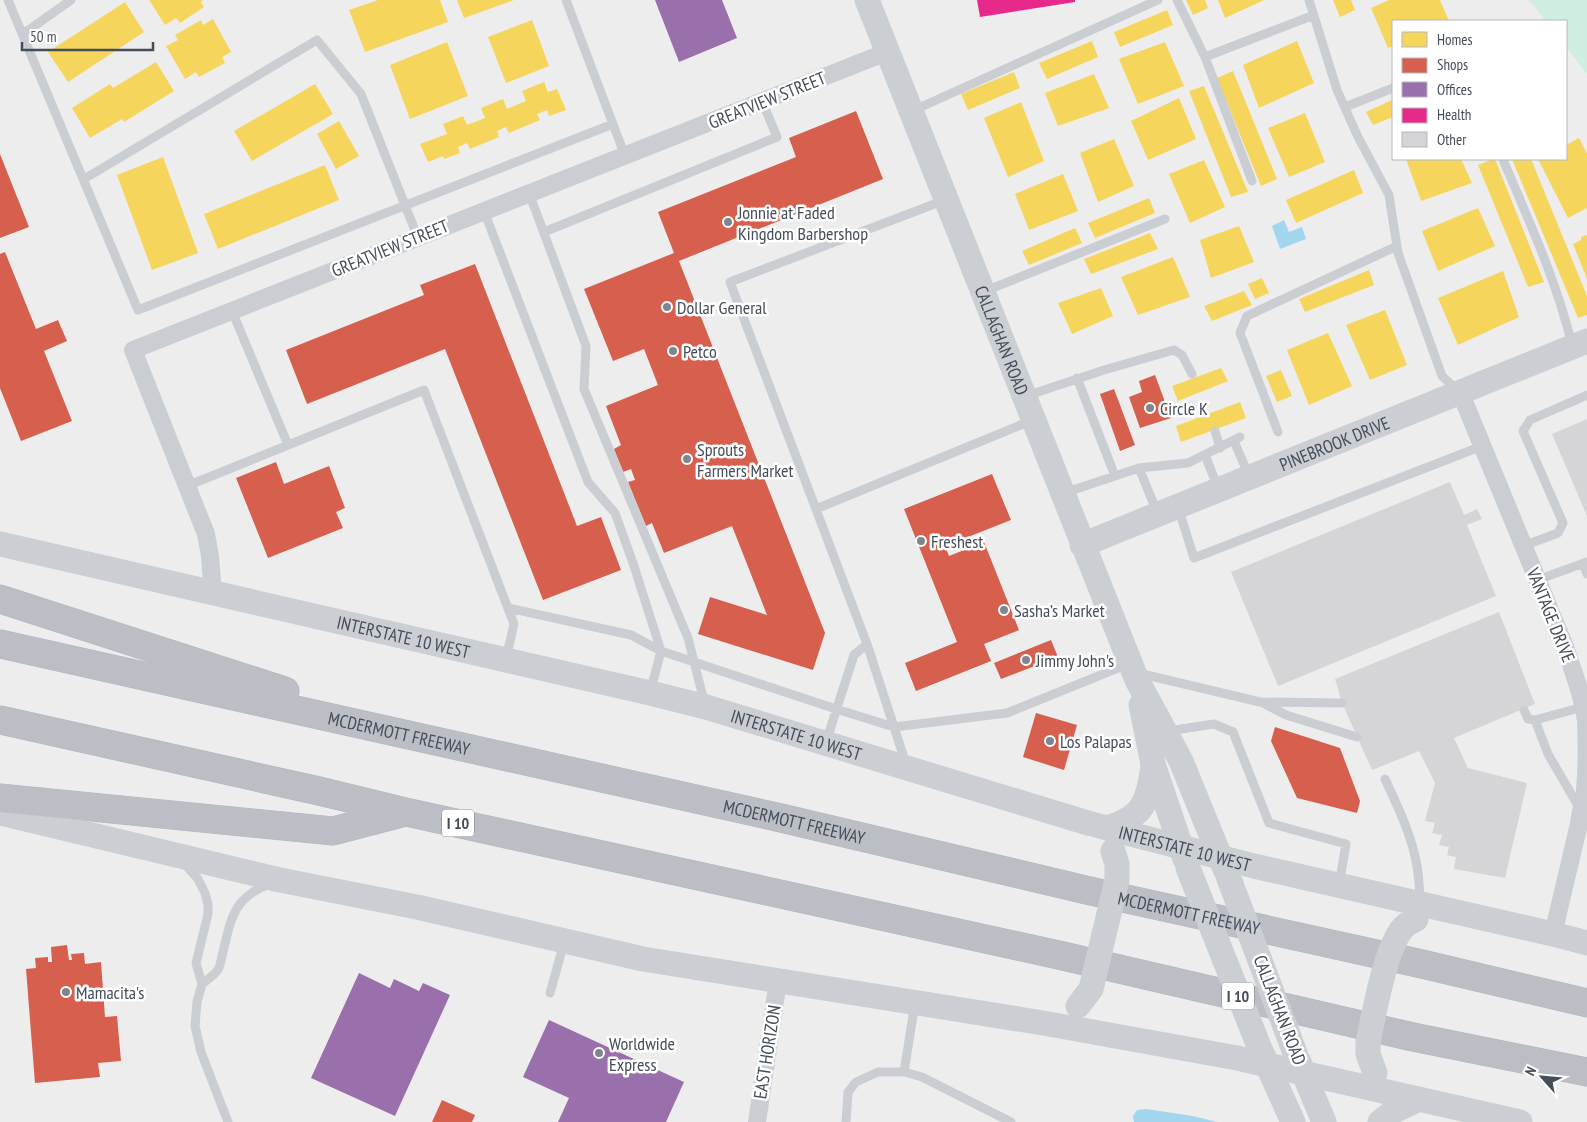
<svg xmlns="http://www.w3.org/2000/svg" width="1587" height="1122" font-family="'PT Sans Narrow',sans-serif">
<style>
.green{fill:#d0eedf}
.water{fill:#a2d6ee}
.homes{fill:#f6d55c}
.shops{fill:#d6604d}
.offices{fill:#9970ab}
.health{fill:#e7298a}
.building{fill:#d5d5d7}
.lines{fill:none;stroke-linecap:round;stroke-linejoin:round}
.highway-casing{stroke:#b2b5bd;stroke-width:29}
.lane{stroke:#cacdd1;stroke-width:9}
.street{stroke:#cacdd1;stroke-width:18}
.secondary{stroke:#cbced2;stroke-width:25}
.highway{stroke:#bbbfc5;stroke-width:28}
.secondary-bridge{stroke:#cbced2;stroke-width:25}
.poi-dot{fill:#80858d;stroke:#fff;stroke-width:2}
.labels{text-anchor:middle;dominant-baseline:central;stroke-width:5;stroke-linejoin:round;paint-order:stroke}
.shield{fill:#fff;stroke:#7c828c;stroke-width:1}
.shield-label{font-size:16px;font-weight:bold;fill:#444d5a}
.street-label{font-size:18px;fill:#444d5a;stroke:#fff}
.poi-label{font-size:18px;fill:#444d5a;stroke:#fff;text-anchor:start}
</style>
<rect width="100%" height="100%" fill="#eeeded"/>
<path class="green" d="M1528,0H1587V74L1566,47V21H1546L1533,5Z"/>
<path class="water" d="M1284,220L1289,232L1302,227L1306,239L1280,249L1272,226Z
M1146,1109L1193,1116L1217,1122H1134L1133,1116L1137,1110Z"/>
<path class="homes" d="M149,0H203L201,2L204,7L180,23L176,18L165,25Z
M378,0H440L448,22L365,52L349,10Z
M457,0H514L464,18Z
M1186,0H1205L1208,8L1193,15Z
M1218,0H1264L1225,18Z
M1333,0H1351L1355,10L1340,17Z
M1389,0H1440L1449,21H1393V46L1388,48L1371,8Z
M125,2L144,32L68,82L48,52Z
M1167,10L1173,25L1120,47L1114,32Z
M213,19L231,52L222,57L225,63L199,77L196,72L185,79L166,46L178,40L175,35L201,20L203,25Z
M532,20L549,66L506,83L488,37Z
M1092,41L1098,57L1047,79L1039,63Z
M1297,41L1314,83L1259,108L1243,65Z
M447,42L468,96L410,119L390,65Z
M1165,42L1184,86L1138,104L1119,59Z
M156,62L174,91L124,122L122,119L90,138L72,108L110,84L113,88Z
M1233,71L1277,179L1261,186L1217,78Z
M1014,72L1020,88L968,110L961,94Z
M1094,74L1109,108L1058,126L1045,93Z
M544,82L548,92L557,89L566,110L549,116L547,110L537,114L540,120L509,133L506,127L497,131L499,137L470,149L467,143L458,147L460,153L444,159L443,156L428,162L420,144L447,134L443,124L463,116L467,125L485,118L481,108L503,99L507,109L526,101L522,91Z
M315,84L333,114L252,161L234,131Z
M1204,86L1248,192L1231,197L1189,91Z
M1179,98L1196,139L1148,160L1131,121Z
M1392,100L1393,117L1373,125L1366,112Z
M1021,102L1044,161L1008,177L984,118Z
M1305,113L1325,162L1289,177L1268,128Z
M339,121L359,156L336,169L317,134Z
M1579,138L1587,154V208L1568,218L1538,159H1566V145Z
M1114,139L1134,186L1098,202L1080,153Z
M163,157L198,253L152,270L117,175Z
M1406,159H1461L1472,183L1421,201Z
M1493,159H1495L1544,282L1528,287L1478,165Z
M1512,159H1531L1587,296V315L1578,318Z
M1204,160L1225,207L1190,223L1169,174Z
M325,165L339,200L218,249L204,214Z
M1354,170L1363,193L1296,223L1286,200Z
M1063,174L1078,211L1029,230L1015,194Z
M1149,198L1155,213L1095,238L1088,223Z
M1478,208L1495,246L1438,271L1422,231Z
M1239,226L1254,262L1211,278L1200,240Z
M1075,228L1082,243L1029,265L1022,251Z
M1150,233L1158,249L1091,274L1084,259Z
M1587,235V279L1573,244L1581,240V237Z
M1173,257L1190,297L1138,315L1121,277Z
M1369,270L1374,285L1305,312L1299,299Z
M1503,271L1519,317L1458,345L1438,298Z
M1262,278L1269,293L1255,299L1248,284Z
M1101,288L1113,316L1072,334L1058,303Z
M1244,291L1252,305L1212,321L1204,306Z
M1385,310L1407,365L1370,380L1346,325Z
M1328,333L1352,386L1309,405L1287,350Z
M1221,368L1228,381L1178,401L1172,386Z
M1281,370L1292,396L1277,402L1266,376Z
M1240,402L1246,418L1181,442L1176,426Z"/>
<path class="shops" d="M856,111L883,179L679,261L825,633L813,670L698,634L710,597L767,615L732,526L664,553L652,523L646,526L628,482L635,480L631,469L623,472L614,449L621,445L606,406L658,385L644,349L613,361L584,289L674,253L658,212L796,157L789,138Z
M0,154L29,227L0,238Z
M5,252L36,329L58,320L67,341L44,351L72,421L21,441L0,388V254Z
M475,264L577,526L601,517L621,570L543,600L445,349L307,404L286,350L424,295L420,285Z
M1155,375L1171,418L1140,428L1129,397L1142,392L1139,381Z
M1114,389L1135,445L1120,451L1100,394Z
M276,462L284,484L329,466L345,508L336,512L343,528L268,558L236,478Z
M992,474L1011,520L945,546L949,556L984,542L1019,630L984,644L991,661L916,691L905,663L957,642L904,509Z
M1051,640L1058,657L1001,679L994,663Z
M1036,713L1077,725L1064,770L1023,757Z
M1275,727L1340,748L1360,801L1357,813L1297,798L1271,741Z
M67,945L69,960H72L71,954L84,953L85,964L101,962L105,1017L117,1016L121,1061L98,1063L100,1077L35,1083L26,969L36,968L35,958L48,957V962H52L51,947Z
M442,1100L475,1115L472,1122H432Z"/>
<path class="offices" d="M655,0H722L737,38L679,62Z
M359,973L390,988L394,979L419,991L423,983L450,995L395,1116L311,1078Z
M549,1020L684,1082L666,1122H558L569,1098L523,1077Z"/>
<path class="health" d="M977,0H1075V2L980,17Z"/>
<path class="building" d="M1587,419V516L1552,434Z
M1450,482L1464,515L1477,509L1482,519L1467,525L1496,596L1278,686L1231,572Z
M1499,612L1535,704L1454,738L1468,768L1527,783L1505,878L1454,869L1456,857L1447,855L1449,847L1439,845L1442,835L1432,833L1435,823L1425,821L1435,783L1419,751L1372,770L1342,703L1335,679Z"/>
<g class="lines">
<defs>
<g id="highway">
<path d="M0,599L285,691"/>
<path id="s4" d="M0,644L781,818L1086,890L1422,964L1587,1003"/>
<path d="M0,720L319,791L406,812L1063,956L1413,1037L1587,1072"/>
<path d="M0,798L333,831L402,813"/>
</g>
</defs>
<use href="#highway" class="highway-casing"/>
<path class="lane" d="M8,0L138,310L613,124
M566,0L625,156
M1177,0L1205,57
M1309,0L1337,90L1358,137L1389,195L1398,253L1442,376L1457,390
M23,34L71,0
M1345,107L1393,88
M912,111L1158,0
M1504,162C1529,221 1557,282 1572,345
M84,179L317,40L361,94L418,238
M1252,181L1205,57L1314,15
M529,193L586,346L584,389L688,638L705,705
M484,211L588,482L615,513L633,563L661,651L650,693
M544,232L777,137L762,101
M985,291L1165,219
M232,311L288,445
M1077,378L1115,476
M1026,396L1104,370L1174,350L1182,355L1192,374
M1215,431L1220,448
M1278,432L1240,333L1247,316L1397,246
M1234,441L1249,476
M1205,455L1218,488
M1139,468L1157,512
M187,486L424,390L514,624L506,659
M1064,493L1139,468L1188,463L1240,437
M1178,507L1194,558L1482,446
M816,509L1033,420
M1523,546L1558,533L1563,523L1523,431L1530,420L1587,395
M1583,563L1587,574
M1537,580L1587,562
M508,608L631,635L661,651L836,709L894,727L1007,713L1128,664
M1138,673L1260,702L1342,703
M1263,703L1286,715L1357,737
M1524,710L1528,719L1535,720L1583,707
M1535,720L1548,754L1580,809
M1168,731L1214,724L1233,732L1269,823L1346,844L1339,885
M826,742L854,655L867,644
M906,764L867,644L730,282L945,200
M1385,779C1398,807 1412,836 1417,866C1419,878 1419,890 1421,901
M184,863L198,879L205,893L208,904V914L196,963L202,984L197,1002L195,1026L201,1052L228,1122
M202,984C207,980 213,976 217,971C221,967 221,958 223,952C231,919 233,898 269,884
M550,993L564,943
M904,1072L915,1003
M846,1122L848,1092L856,1082L878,1072H904L922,1077L1011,1122"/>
<path class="street" d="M1461,394L1565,647C1573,671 1583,696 1586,721C1587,743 1587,767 1585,790C1584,801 1580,812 1579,824L1553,934
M213,594L210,556L206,534L133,350L887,52
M757,1122L778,981"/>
<g class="secondary">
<path id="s1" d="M867,0L1137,680L1181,761L1225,869"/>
<path id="s2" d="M0,544L650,693L706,707L1088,823L1254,866L1553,934L1587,943"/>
<path id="s3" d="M1082,545L1587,341"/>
<path d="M1141,705L1153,764L1185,859"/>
<path d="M0,813L280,880L417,907L643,959L1043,1023L1237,1058L1520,1122"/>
<path d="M1107,828C1144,817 1148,802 1153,766"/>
<path d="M1262,1053L1293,1122"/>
<path d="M1299,1062L1324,1122"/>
<path d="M1380,1122L1394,1111L1419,1099"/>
</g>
<use href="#highway" class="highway"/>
<path class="secondary-bridge" d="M1188,868L1260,1049
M1228,876L1295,1053
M1078,1006L1091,989L1117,880V864L1113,851
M1375,1073L1368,1054V1042C1374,1015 1386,941 1406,925C1409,923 1413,921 1416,919"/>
</g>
<g class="poi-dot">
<circle cx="728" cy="222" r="5"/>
<circle cx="667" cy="307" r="5"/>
<circle cx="673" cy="351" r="5"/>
<circle cx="1150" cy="408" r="5"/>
<circle cx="687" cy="459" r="5"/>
<circle cx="921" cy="541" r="5"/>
<circle cx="1004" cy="610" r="5"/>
<circle cx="1026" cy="660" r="5"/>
<circle cx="1050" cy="741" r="5"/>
<circle cx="66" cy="992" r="5"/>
<circle cx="599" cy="1053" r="5"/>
</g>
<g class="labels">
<g class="shield">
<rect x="442" y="809.5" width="32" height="27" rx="4"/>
<rect x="1222" y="982.5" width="32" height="27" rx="4"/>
</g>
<g class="shield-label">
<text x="458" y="823">I 10</text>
<text x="1238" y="996">I 10</text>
</g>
<g class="street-label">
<text transform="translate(767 100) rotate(-22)">GREATVIEW STREET</text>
<text transform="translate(390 248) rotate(-22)">GREATVIEW STREET</text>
<text stroke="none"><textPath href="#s1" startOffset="366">CALLAGHAN ROAD</textPath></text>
<text stroke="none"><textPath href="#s3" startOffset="272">PINEBROOK DRIVE</textPath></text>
<text transform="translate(1551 615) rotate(68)">VANTAGE DRIVE</text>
<text stroke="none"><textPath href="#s2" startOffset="414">INTERSTATE 10 WEST</textPath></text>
<text stroke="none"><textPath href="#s4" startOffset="409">MCDERMOTT FREEWAY</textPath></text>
<text stroke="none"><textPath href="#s2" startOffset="819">INTERSTATE 10 WEST</textPath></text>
<text stroke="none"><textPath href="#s4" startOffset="814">MCDERMOTT FREEWAY</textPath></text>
<text stroke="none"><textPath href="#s2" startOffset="1224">INTERSTATE 10 WEST</textPath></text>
<text stroke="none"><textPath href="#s4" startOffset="1219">MCDERMOTT FREEWAY</textPath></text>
<text transform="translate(1280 1010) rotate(69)">CALLAGHAN ROAD</text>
<text transform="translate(767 1052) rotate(-81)">EAST HORIZON</text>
</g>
<g class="poi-label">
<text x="738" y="212">Jonnie at Faded<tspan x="738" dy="21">Kingdom Barbershop</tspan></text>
<text x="677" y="307">Dollar General</text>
<text x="683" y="351">Petco</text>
<text x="1160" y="408">Circle K</text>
<text x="697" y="449">Sprouts<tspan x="697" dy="21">Farmers Market</tspan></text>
<text x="931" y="541">Freshest</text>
<text x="1014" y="610">Sasha’s Market</text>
<text x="1036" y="660">Jimmy John's</text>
<text x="1060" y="741">Los Palapas</text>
<text x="76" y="992">Mamacita's</text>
<text x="609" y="1043">Worldwide<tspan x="609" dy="21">Express</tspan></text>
</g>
</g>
<rect x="1392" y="20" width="175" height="140" fill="#ffffff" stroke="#b4b8bd"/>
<rect x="1402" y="32" width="25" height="15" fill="#f6d55c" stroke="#b4b8bd"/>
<text x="1437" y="45" font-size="15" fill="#444d5a">Homes</text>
<rect x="1402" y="58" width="25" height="15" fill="#d6604d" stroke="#b4b8bd"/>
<text x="1437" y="70" font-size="15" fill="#444d5a">Shops</text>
<rect x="1402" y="82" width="25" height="15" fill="#9970ab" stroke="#b4b8bd"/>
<text x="1437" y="95" font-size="15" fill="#444d5a">Offices</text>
<rect x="1402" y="108" width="25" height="15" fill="#e7298a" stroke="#b4b8bd"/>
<text x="1437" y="120" font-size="15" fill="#444d5a">Health</text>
<rect x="1402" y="132" width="25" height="15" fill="#d5d5d7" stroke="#b4b8bd"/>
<text x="1437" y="145" font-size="15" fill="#444d5a">Other</text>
<g transform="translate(1542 1077) rotate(297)" stroke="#ffffff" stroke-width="4" paint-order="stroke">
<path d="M0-4L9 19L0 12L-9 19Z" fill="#444d5a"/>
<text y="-8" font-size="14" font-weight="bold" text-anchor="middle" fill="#444d5a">N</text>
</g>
<path d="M22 42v8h131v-8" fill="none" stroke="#444d5a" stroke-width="2.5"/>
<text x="30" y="42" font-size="15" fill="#444d5a" stroke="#ffffff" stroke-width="4" paint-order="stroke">50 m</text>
</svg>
